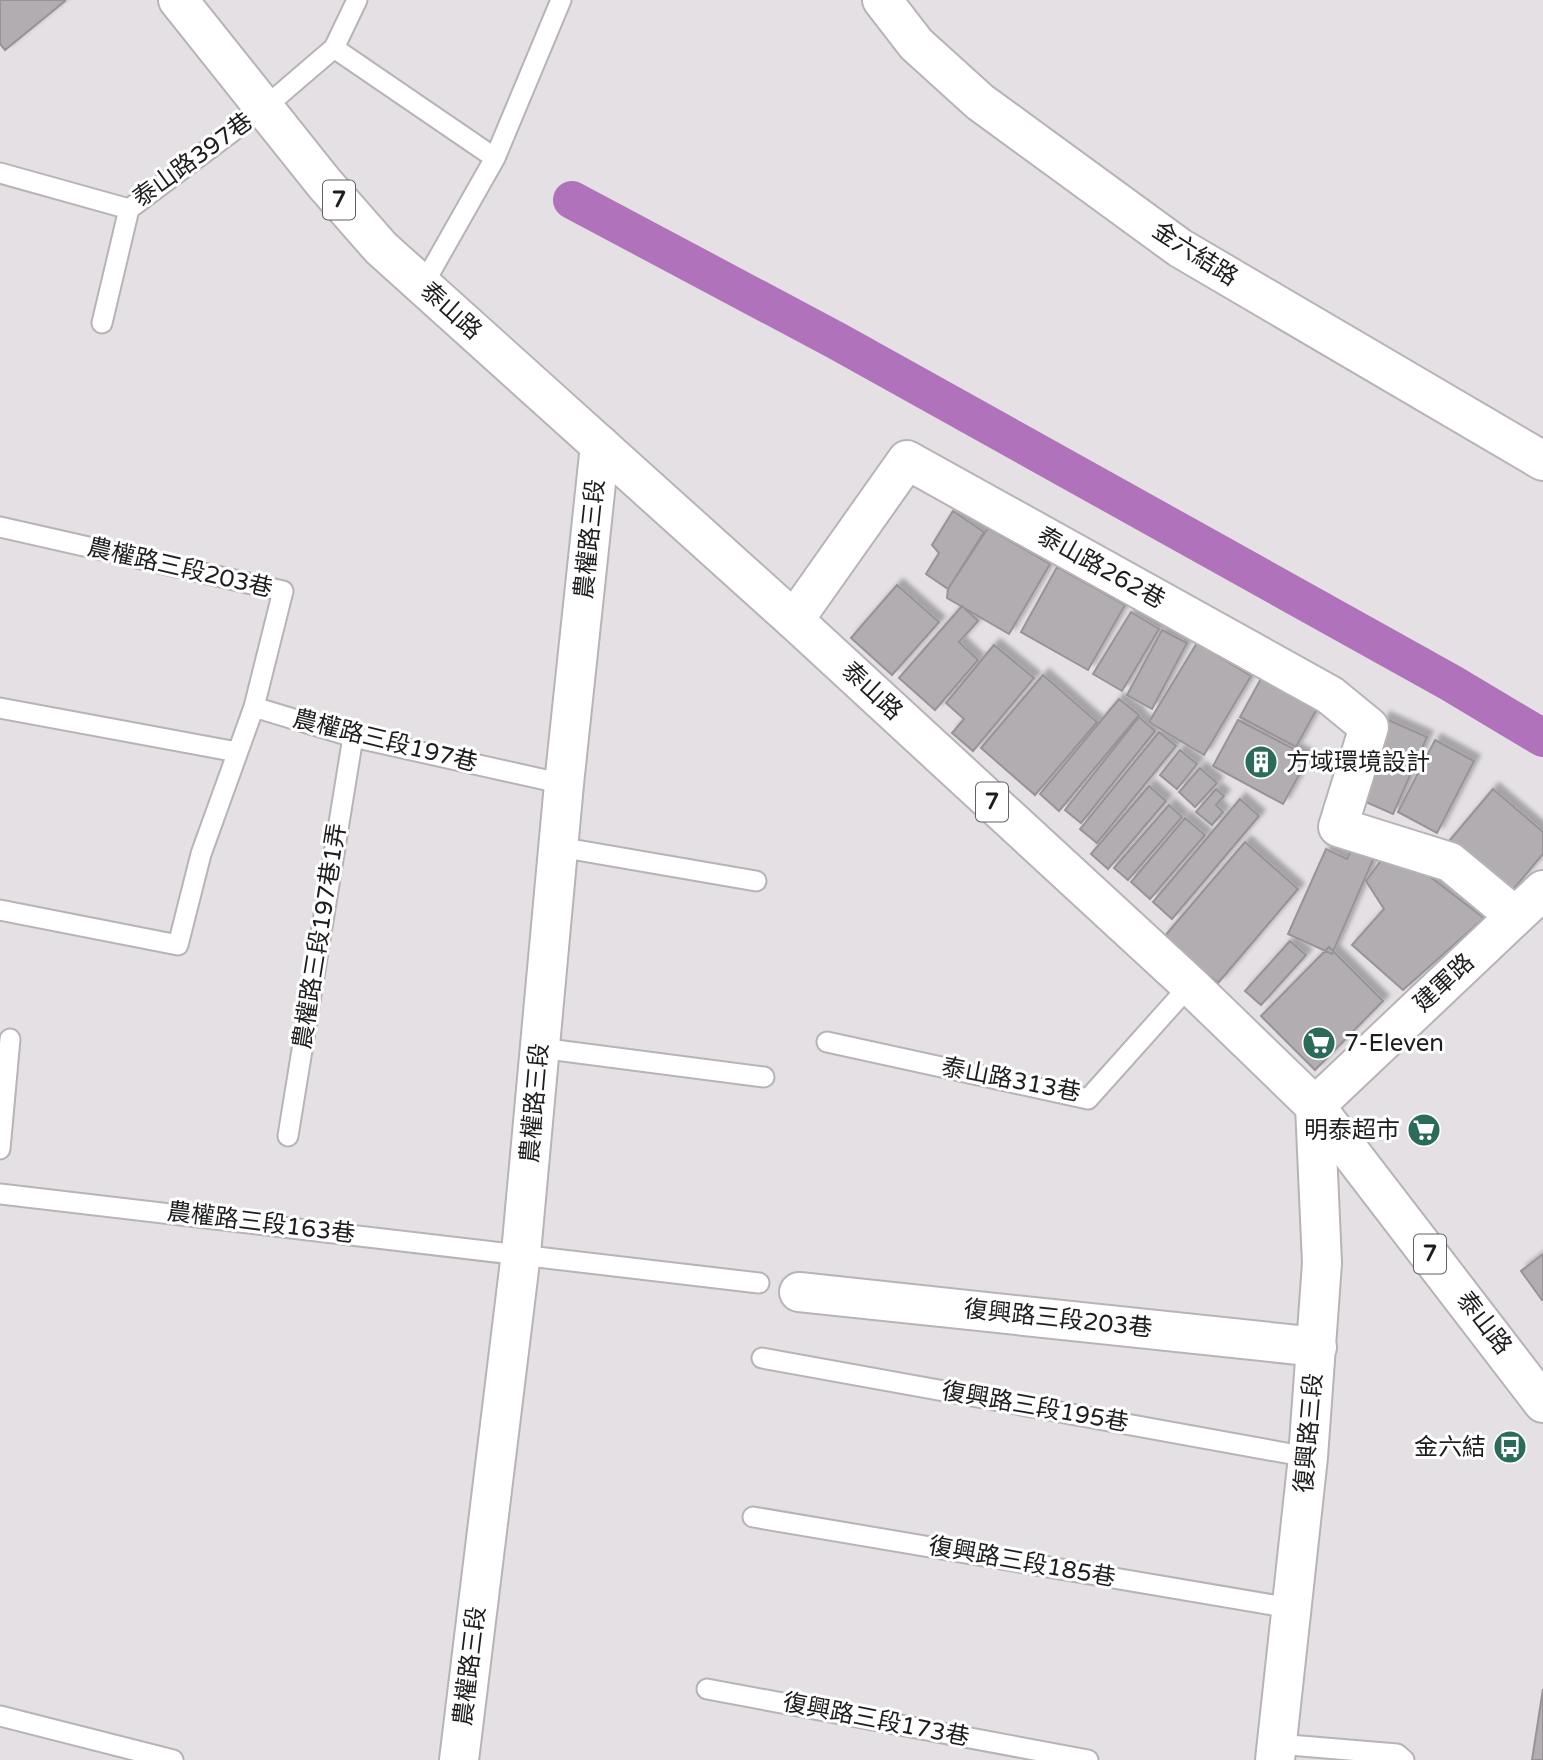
<svg xmlns="http://www.w3.org/2000/svg" width="1543" height="1760" font-family="'Varela Round','Noto Sans TC',sans-serif">
<style>
.lines{fill:none;stroke-linecap:round;stroke-linejoin:round}
.canal{stroke:#b072ba;stroke-width:38}
.building{fill:#b1adb1;stroke:#979397;stroke-width:2;filter:url(#shadow)}
.lane-casing{stroke:#b7b3b8;stroke-width:23}
.street-casing{stroke:#b7b3b8;stroke-width:42}
.primary-casing{stroke:#b7b3b8;stroke-width:42}
.lane{stroke:#fff;stroke-width:19}
.street{stroke:#fff;stroke-width:38}
.primary{stroke:#fff;stroke-width:38}
.labels{text-anchor:middle;dominant-baseline:central;stroke-width:6;stroke-linejoin:round;paint-order:stroke}
.shield{fill:#fff;stroke:#616062;stroke-width:2}
.shield-label{font-size:23px;font-weight:bold;fill:#1d1c1e}
.street-label{font-size:24px;fill:#1d1c1e;stroke:#fff}
.poi-label{font-size:24px;fill:#1d1c1e;stroke:#fff;text-anchor:start}
</style>
<defs>
<filter id="shadow"><feDropShadow dx="6" dy="-6" stdDeviation="2" flood-color="#0004"/></filter>
</defs>
<rect width="100%" height="100%" fill="#e4e0e4"/>
<g class="lines">
<path class="canal" d="M572,200L837,341L1451,683L1543,738"/>
</g>
<path class="building" d="M0,0H65V1L5,50L0,44Z
M953,511L984,532L948,589L926,574L939,553L932,545Z
M988,528L1050,564L1009,634L947,598L948,589Z
M1057,567L1125,605L1088,670L1021,632Z
M897,585L939,622L892,675L851,638Z
M962,606L978,621L959,642L978,660L935,710L899,678Z
M1131,612L1159,629L1122,691L1093,674Z
M1162,630L1187,643L1152,709L1127,695Z
M1197,643L1251,676L1204,755L1149,722Z
M994,645L1034,678L973,751L952,733L964,719L946,703Z
M1043,675L1097,722L1035,795L981,748Z
M1263,675L1319,705L1296,747L1240,717Z
M1119,699L1139,715L1059,811L1040,794Z
M1139,717L1155,731L1081,823L1065,810Z
M1384,718L1427,737L1393,814L1350,795Z
M1238,720L1309,757L1283,804L1213,766Z
M1159,732L1176,746L1097,843L1080,829Z
M1435,740L1474,761L1437,833L1398,812Z
M1180,750L1197,764L1177,789L1160,775Z
M1200,768L1217,783L1195,807L1179,792Z
M1149,786L1166,801L1108,869L1091,854Z
M1216,789L1224,796L1216,805L1223,812L1212,825L1196,812Z
M1493,789L1543,832V854L1506,898L1445,846Z
M1240,799L1259,816L1172,919L1153,902Z
M1169,805L1182,817L1128,880L1114,868Z
M1185,818L1205,835L1150,899L1131,882Z
M1356,839L1378,848L1332,954L1288,934L1326,849L1347,859Z
M1245,842L1298,889L1218,983L1164,937Z
M1383,858L1420,869L1484,918L1403,990L1352,945L1384,909L1366,881Z
M1290,941L1306,955L1261,1005L1245,991Z
M1329,947L1383,1001L1315,1070L1261,1016Z
M1543,1254V1299L1542,1300L1521,1271Z
M1543,1689V1760H1532Z"/>
<g class="lines">
<defs>
<path id="lane" d="M334,48L495,158L561,0
M0,173L129,209L264,108L334,48L357,0
M423,285L495,158
M102,323L129,209
M0,527L283,591L254,707
M0,708L237,752
M559,847L756,881
M0,910L178,945L201,854L254,707L353,737L564,784
M827,1042L1088,1099L1190,985
M540,1048L764,1077
M288,1136L353,737
M0,1149L10,1039
M0,1194L759,1283
M762,1358L1308,1457
M753,1517L1291,1608
M707,1689L1088,1760
M0,1716L173,1760
M1277,1744L1397,1754L1404,1760"/>
<path id="street" d="M882,0L916,44L980,102L1180,248L1543,461
M794,620L907,460L1330,695L1369,727L1338,827L1450,862L1515,916
M799,1292L1317,1347
M459,1760L521,1253L564,784L600,445
M1275,1760L1308,1457L1322,1263L1315,1106L1543,890"/>
<path id="primary" d="M178,0L324,183L381,248L794,620L1190,985L1315,1106L1543,1403"/>
</defs>
<use href="#lane" class="lane-casing"/>
<use href="#street" class="street-casing"/>
<use href="#primary" class="primary-casing"/>
<use href="#lane" class="lane"/>
<use href="#street" class="street"/>
<use href="#primary" class="primary"/>
</g>
<defs>
<symbol id="building-disc" viewBox="-11 -11 22 22"><circle r="9.5" fill="#2b6b59" stroke="#fff"/><path d="M-4-6H4V6H1V3H-1V6H-4ZM-2.5-4.3h1.7v1.8h-1.7ZM.8-4.3h1.7v1.8H.8ZM-2.5-1h1.7V.8h-1.7ZM.8-1h1.7V.8H.8Z" fill="#fff"/></symbol>
<symbol id="supermarket-disc" viewBox="-11 -11 22 22"><circle r="9.5" fill="#2b6b59" stroke="#fff"/><path d="M-6-5.5h2.5l.6 2H6L4.5 2H-2.5L-4.4-4H-6ZM-1.5 3.2a1.3 1.3 0 1 0 .1 0ZM3 3.2a1.3 1.3 0 1 0 .1 0Z" fill="#fff"/></symbol>
<symbol id="bus-disc" viewBox="-11 -11 22 22"><circle r="9.5" fill="#2b6b59" stroke="#fff"/><path d="M-5-6H5V4H4V6H2V4H-2V6H-4V4H-5ZM-3.5-4V0h7V-4ZM-3.5 1.2v1.5H-2V1.2ZM2 1.2v1.5H3.5V1.2Z" fill="#fff"/></symbol>
</defs>
<g fill-rule="evenodd">
<use href="#building-disc" x="1242" y="743" width="38" height="38"/>
<use href="#supermarket-disc" x="1300" y="1024" width="38" height="38"/>
<use href="#supermarket-disc" x="1405" y="1111" width="38" height="38"/>
<use href="#bus-disc" x="1491" y="1428" width="38" height="38"/>
</g>
<g class="labels">
<g class="shield">
<rect x="323" y="180.5" width="32" height="39" rx="5"/>
<rect x="976" y="782.5" width="32" height="39" rx="5"/>
<rect x="1414" y="1234.5" width="32" height="39" rx="5"/>
</g>
<g class="shield-label">
<text x="339" y="200">7</text>
<text x="992" y="802">7</text>
<text x="1430" y="1254">7</text>
</g>
<g class="street-label">
<text transform="translate(193 160) rotate(-36)">泰山路397巷</text>
<text transform="translate(1195 254) rotate(33)">金六結路</text>
<text transform="translate(451 311) rotate(42)">泰山路</text>
<text transform="translate(590 539) rotate(-84)">農權路三段</text>
<text transform="translate(180 568) rotate(13)">農權路三段203巷</text>
<text transform="translate(1101 568) rotate(29)">泰山路262巷</text>
<text transform="translate(872 691) rotate(43)">泰山路</text>
<text transform="translate(385 741) rotate(14)">農權路三段197巷</text>
<text transform="translate(320 936) rotate(-81)">農權路三段197巷1弄</text>
<text transform="translate(1444 983) rotate(-43)">建軍路</text>
<text transform="translate(1011 1080) rotate(11)">泰山路313巷</text>
<text transform="translate(535 1103) rotate(-85)">農權路三段</text>
<text transform="translate(261 1223) rotate(7)">農權路三段163巷</text>
<text transform="translate(1058 1319) rotate(6)">復興路三段203巷</text>
<text transform="translate(1484 1323) rotate(52)">泰山路</text>
<text transform="translate(1035 1407) rotate(10)">復興路三段195巷</text>
<text transform="translate(1309 1433) rotate(-85)">復興路三段</text>
<text transform="translate(1022 1562) rotate(10)">復興路三段185巷</text>
<text transform="translate(470 1666) rotate(-83)">農權路三段</text>
<text transform="translate(876 1720) rotate(11)">復興路三段173巷</text>
</g>
<g class="poi-label">
<text x="1286" y="762">方域環境設計</text>
<text x="1344" y="1043">7-Eleven</text>
<text x="1400" y="1130" text-anchor="end">明泰超市</text>
<text x="1486" y="1447" text-anchor="end">金六結</text>
</g>
</g>
</svg>
